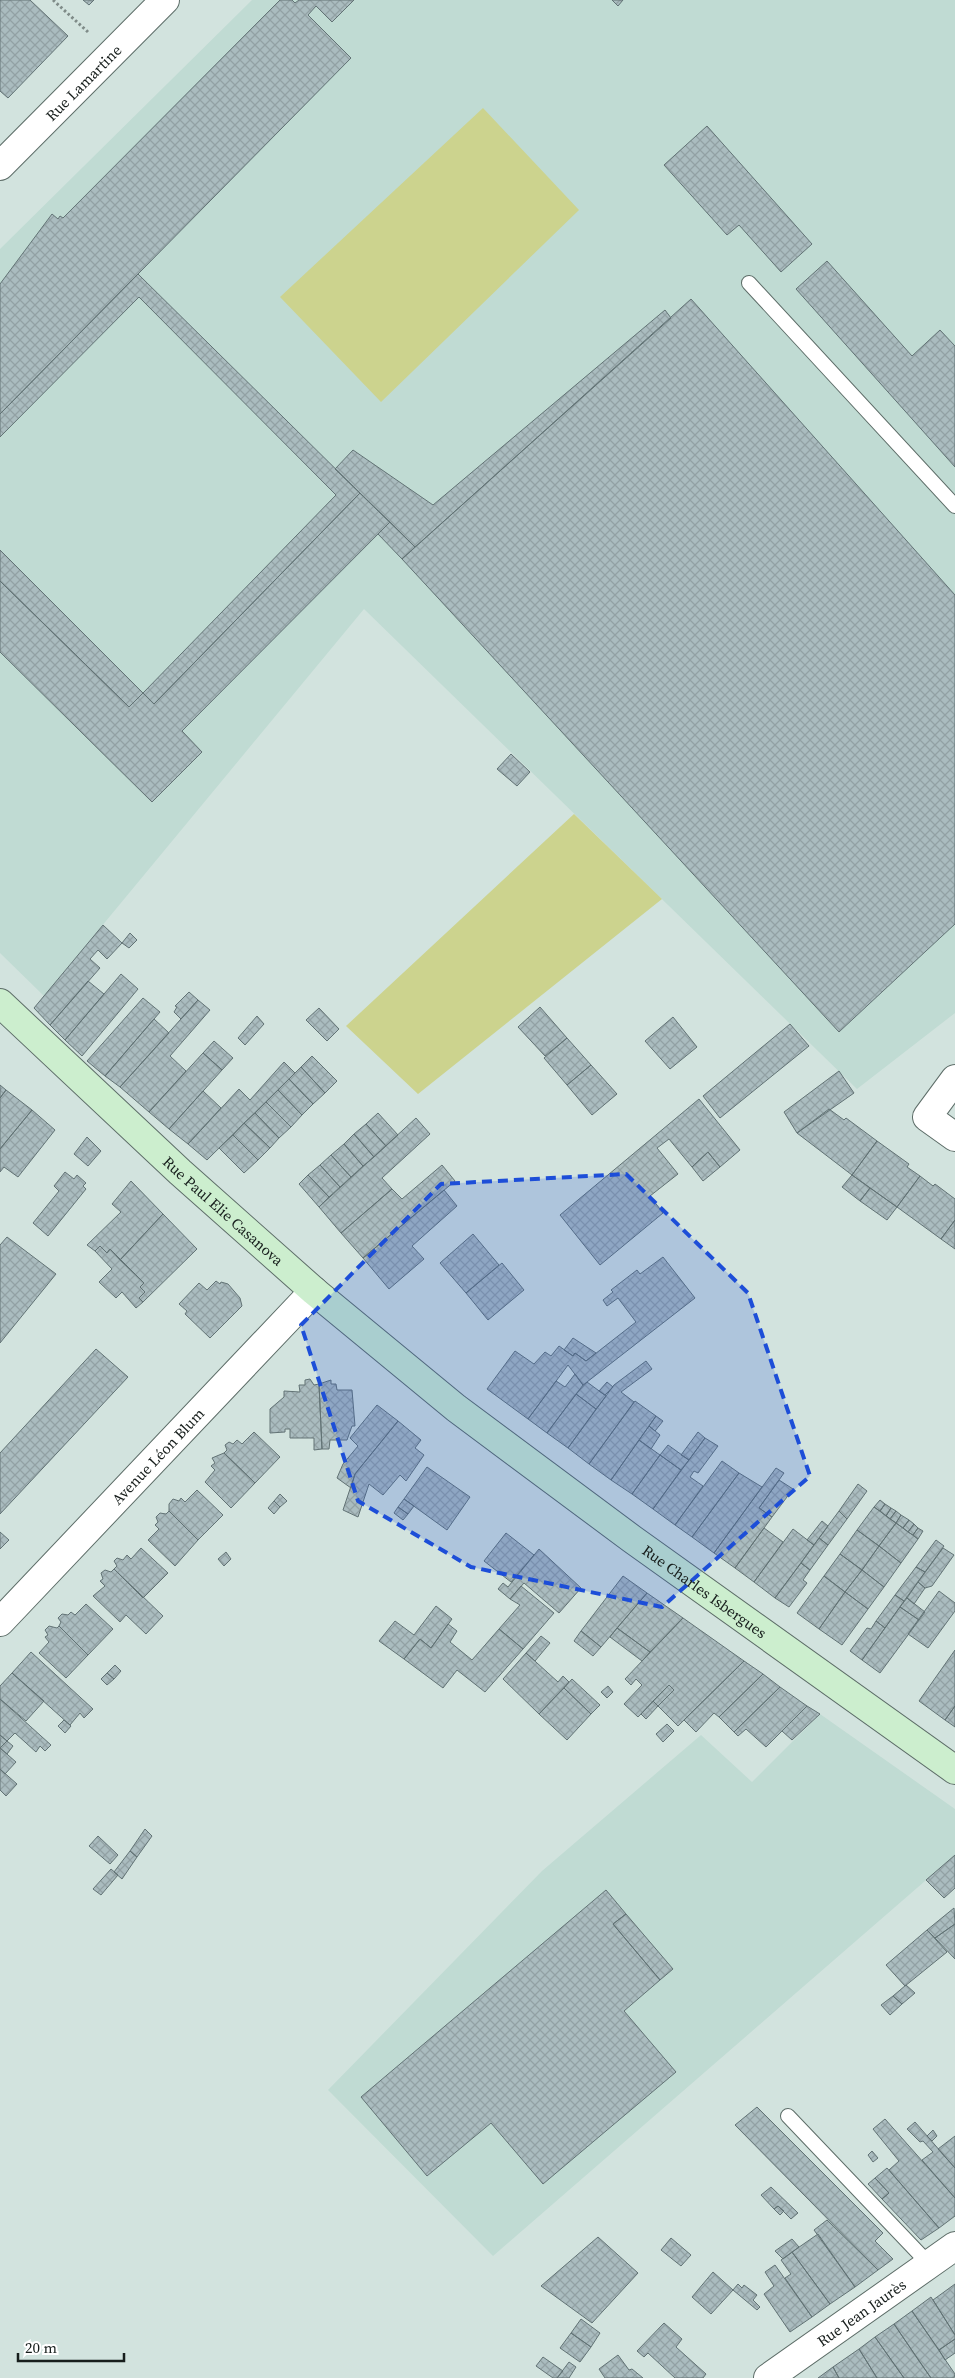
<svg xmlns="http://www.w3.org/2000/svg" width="955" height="2378" font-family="'Source Serif 4',serif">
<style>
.built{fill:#c0dbd3}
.grass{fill:#ccd38e}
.building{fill:url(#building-cross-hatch);stroke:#627375}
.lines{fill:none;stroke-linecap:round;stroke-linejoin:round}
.lane-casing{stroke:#5d6d68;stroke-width:16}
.street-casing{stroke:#5d6d68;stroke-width:30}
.secondary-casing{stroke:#5d6d68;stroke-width:30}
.path{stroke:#7f8b88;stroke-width:3;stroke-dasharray:2.5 2.5;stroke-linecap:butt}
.lane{stroke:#fff;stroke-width:14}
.street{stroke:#fff;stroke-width:28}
.secondary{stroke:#cceece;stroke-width:28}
.marked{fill:#1d4ed8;fill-opacity:0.2;stroke:#1d4ed8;stroke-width:4;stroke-dasharray:10 6;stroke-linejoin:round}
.labels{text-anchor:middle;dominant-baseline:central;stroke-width:4.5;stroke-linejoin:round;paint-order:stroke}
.street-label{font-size:15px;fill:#171e1c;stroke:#fff}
</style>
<defs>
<pattern id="building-cross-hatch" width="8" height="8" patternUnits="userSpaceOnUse" patternTransform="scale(1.25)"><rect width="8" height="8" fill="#aabcbf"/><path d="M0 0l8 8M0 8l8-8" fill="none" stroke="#92a1a4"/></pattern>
</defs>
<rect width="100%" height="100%" fill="#d2e3de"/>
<path class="built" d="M252,0H955V1013L857,1089L364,609L44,996L0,953V249Z
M820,1714L955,1809V1855L493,2256L328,2090L542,1871L701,1735L752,1782Z"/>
<path class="grass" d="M483,108L579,210L381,402L280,297Z
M574,814L662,899L418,1094L346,1026Z"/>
<path class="building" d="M0,0H30L68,36L8,98L0,91Z
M83,0H94L89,5Z
M280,0H292L295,3L299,0H354L332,22L316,6L308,15L351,58L0,414V284L52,214L58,219L60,216L63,218Z
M612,0H623L618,6Z
M707,126L812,244L781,272L739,225L727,235L664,165Z
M827,261L912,356L940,330L955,346V467L796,289Z
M138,274L360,493L154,704L143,693L336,495L139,297L0,437V414Z
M691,299L955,595V924L839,1032L402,559Z
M665,310L671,318L415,547L335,469L353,450L433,505Z
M360,493L390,522L182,731L202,752L152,802L0,652V581L129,707L143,693L154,704Z
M390,522L415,547L402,559L378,534Z
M0,550L143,693L129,707L0,581Z
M511,754L530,772L517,786L497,769Z
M103,925L122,943L107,959L98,950L90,959L100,968L50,1025L34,1008Z
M130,933L137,940L129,948L122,943Z
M121,974L138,989L82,1056L65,1040Z
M88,981L104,994L65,1040L50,1025Z
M189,992L198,1000L181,1019L174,1012L177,1007L175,1006Z
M143,998L160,1012L105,1076L87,1061Z
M198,1000L210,1010L170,1056L186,1071L149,1112L120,1087Z
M540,1007L567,1038L545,1056L518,1027Z
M319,1008L339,1029L327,1041L306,1020Z
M257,1016L264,1024L245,1045L238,1038Z
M673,1017L697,1047L670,1069L645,1041Z
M154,1019L169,1033L120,1087L105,1076Z
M790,1024L809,1046L720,1118L703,1096Z
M567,1038L591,1065L567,1085L544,1058Z
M214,1041L233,1058L222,1070L203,1053Z
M203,1053L222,1070L169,1129L149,1112Z
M312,1056L337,1081L325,1093L301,1067Z
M284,1062L295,1073L207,1160L188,1144L239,1089L250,1100Z
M591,1065L617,1094L592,1115L567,1085Z
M301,1067L325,1093L313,1104L289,1079Z
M839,1071L854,1093L797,1133L784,1112Z
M289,1079L313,1104L302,1115L278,1090Z
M0,1085L6,1090L0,1098Z
M6,1090L32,1110L0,1149V1098Z
M278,1090L302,1115L291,1127L266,1102Z
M203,1091L221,1108L188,1144L169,1129Z
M699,1099L740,1150L720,1167L708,1152L692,1167L669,1139L657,1148L678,1174L650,1196L663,1213L600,1265L560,1215Z
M266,1102L291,1127L279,1138L255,1113Z
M829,1109L844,1120L846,1118L877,1141L852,1175L797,1133Z
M32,1110L55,1130L18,1177L4,1167L0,1172V1149Z
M255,1113L279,1138L270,1148L244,1123Z
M378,1113L398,1135L386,1146L366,1124Z
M416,1118L430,1134L382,1178L392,1189L341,1233L319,1207Z
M244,1123L270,1148L258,1160L233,1135Z
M366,1124L386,1146L374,1157L354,1134Z
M354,1134L374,1157L363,1166L344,1144Z
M233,1135L258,1160L244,1173L219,1148Z
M87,1137L101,1151L88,1166L74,1154Z
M877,1141L909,1164L907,1167L920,1176L897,1207L852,1175Z
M344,1144L363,1166L351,1177L331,1155Z
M708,1152L720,1167L703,1181L692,1167Z
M331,1155L351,1177L340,1187L320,1165Z
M320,1165L340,1187L329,1197L308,1175Z
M442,1165L455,1181L363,1258L341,1233L392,1189L402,1199Z
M65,1172L74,1179L77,1175L86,1183L83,1186L86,1189L48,1236L33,1223L59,1191L54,1186Z
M308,1175L329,1197L319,1207L299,1184Z
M852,1175L870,1188L860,1201L842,1187Z
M920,1176L933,1186L935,1184L955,1199V1220L941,1239L897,1207Z
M131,1181L163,1214L120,1260L110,1249L107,1253L100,1246L95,1251L87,1245L121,1212L112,1204Z
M870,1188L897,1207L887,1220L860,1201Z
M444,1190L457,1206L412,1246L424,1259L389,1289L363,1258Z
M163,1214L197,1249L143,1302L139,1298L145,1292L140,1287L144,1283L120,1260Z
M955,1220V1249L941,1239Z
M473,1234L499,1265L466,1293L440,1263Z
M7,1237L56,1274L0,1343V1245Z
M100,1246L107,1253L110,1249L144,1283L140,1287L145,1292L139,1298L143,1302L136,1308L122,1292L116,1298L99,1282L112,1269L95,1251Z
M663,1257L695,1298L587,1382L583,1385L568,1365L528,1419L487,1389L515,1351L534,1364L545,1352L551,1356L559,1346L573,1356L575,1353L586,1361L636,1322L618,1298L607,1306L603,1300L613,1292L611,1290L637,1270L640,1274Z
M502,1263L524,1290L488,1320L466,1293Z
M216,1281L220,1284L221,1282L228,1284L240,1298L242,1306L210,1338L185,1314L187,1311L179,1304L199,1283L207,1290Z
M573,1338L596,1353L586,1361L575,1353L573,1356L564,1350Z
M96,1349L128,1377L0,1514V1453Z
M646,1361L652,1369L621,1392L634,1402L589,1464L568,1448L614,1385Z
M575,1374L583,1385L547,1433L528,1419L556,1381L565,1387Z
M310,1379L314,1385L319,1384L322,1449L314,1450V1438H290V1429H285V1432L270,1433V1409L284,1397V1391L300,1392L299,1385H305V1380Z
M331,1380V1384H336L337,1390H352L355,1426H352L347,1440H330L329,1449H322L319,1384Z
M587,1382L606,1396L596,1409L576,1394Z
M607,1382L613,1387L605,1395L599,1391Z
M576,1394L596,1409L568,1448L547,1433Z
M635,1401L656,1416L611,1480L589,1464Z
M377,1405L398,1421L355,1474L351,1488L337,1478L343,1464L358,1446L350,1438Z
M656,1416L663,1421L655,1431L649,1426Z
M398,1421L421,1440L415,1448L424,1455L406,1481L400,1475L383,1495L369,1484L358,1517L343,1510L355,1474Z
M649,1426L660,1435L651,1449L639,1440Z
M254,1432L280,1457L255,1483L224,1453L227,1450L225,1445L229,1442L233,1444L237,1440L242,1444Z
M698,1432L705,1438L689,1460L681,1455Z
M705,1438L718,1446L698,1473L694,1471L690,1477L703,1486L675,1525L653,1509Z
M639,1440L660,1455L632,1494L611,1480Z
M668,1445L689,1460L681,1470L660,1455Z
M224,1453L255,1483L231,1508L205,1482L215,1470L211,1466L215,1463L212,1458Z
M660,1455L681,1470L653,1509L632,1494Z
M722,1461L739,1473L692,1537L675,1525Z
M427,1467L470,1497L447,1530L404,1499Z
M776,1468L784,1473L759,1508L772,1517L735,1568L714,1553Z
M739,1473L762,1487L714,1553L692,1537Z
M779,1480L793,1489L772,1517L759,1508Z
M858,1484L867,1491L847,1519L839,1511Z
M197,1490L223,1515L198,1540L169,1511V1504L173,1499L179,1501L181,1498L185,1502Z
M280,1494L287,1501L280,1507L274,1501Z
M404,1499L414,1506L408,1514L398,1507Z
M880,1500L885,1504L880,1511L874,1507Z
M274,1501L280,1507L274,1514L268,1508Z
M885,1504L891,1508L886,1516L880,1511Z
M398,1507L408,1514L403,1520L394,1513Z
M874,1507L896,1523L879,1546L857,1530Z
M891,1508L896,1511L890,1519L886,1516Z
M169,1511L198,1540L175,1566L148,1540L159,1529L155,1525L158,1522L156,1517L160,1513L166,1514Z
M839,1511L847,1519L828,1545L819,1538Z
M896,1511L901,1515L896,1523L890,1519Z
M901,1515L909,1520L903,1528L896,1523Z
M909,1520L914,1524L908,1532L903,1528Z
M822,1521L828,1526L814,1545L807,1540Z
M896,1523L918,1539L901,1563L879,1546Z
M914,1524L918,1528L913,1535L908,1532Z
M764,1528L783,1542L754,1582L735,1568Z
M918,1528L923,1531L918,1539L913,1535Z
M793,1529L814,1545L775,1598L754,1582Z
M857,1530L879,1546L862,1570L840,1554Z
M0,1532L9,1540L0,1549Z
M506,1533L534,1555L511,1582L484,1561Z
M819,1538L828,1545L810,1570L801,1563Z
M936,1540L944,1546L925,1572L916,1567Z
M879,1546L901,1563L884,1587L862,1570Z
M141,1548L168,1573L143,1598L114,1569L117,1566L114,1561L117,1558L123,1560L127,1555L131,1559Z
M943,1548L954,1555L932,1586L925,1588L918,1582Z
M539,1549L581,1588L559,1613L524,1583L510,1599L498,1589L503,1583L508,1587Z
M226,1552L231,1559L224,1566L218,1559Z
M840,1554L862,1570L845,1592L824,1576Z
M801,1563L810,1570L803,1580L807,1583L789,1607L775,1598Z
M916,1567L925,1572L904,1601L895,1595Z
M114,1569L163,1616L146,1634L126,1615L120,1622L93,1596L105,1586L100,1581L103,1579L101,1573L105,1570L111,1572Z
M862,1570L884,1587L868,1609L845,1592Z
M623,1576L647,1593L601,1647L581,1631Z
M824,1576L845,1592L819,1629L797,1613Z
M918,1582L925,1588L914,1604L907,1598Z
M521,1586L554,1613L523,1649L499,1629L520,1605L510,1599Z
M939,1591L955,1603V1611L928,1648L908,1634Z
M845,1592L868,1609L842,1645L819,1629Z
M647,1593L683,1618L650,1652L617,1628Z
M895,1595L904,1601L885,1628L876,1621Z
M907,1598L925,1612L919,1620L900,1607Z
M86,1604L113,1629L88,1655L59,1626L61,1622L58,1618L62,1614L68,1615L71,1612L75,1615Z
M436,1606L452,1619L431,1648L420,1639L404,1659L379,1641L395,1621L414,1635Z
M900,1607L919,1620L880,1673L862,1660Z
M683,1618L744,1661L678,1726L658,1706L674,1690L669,1685L638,1717L624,1704L642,1685L636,1679L631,1685L625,1679Z
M876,1621L885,1628L862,1660L850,1651L867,1628L871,1629Z
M448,1624L457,1631L450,1642L472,1660L499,1629L523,1649L485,1692L457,1670L443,1688L404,1659L420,1639L431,1648Z
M49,1626L57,1628L59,1626L88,1655L66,1678L39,1653L49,1642L45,1637L48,1635L45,1630Z
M617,1628L650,1652L642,1661L610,1637Z
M581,1631L601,1647L593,1656L574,1641Z
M541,1636L550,1643L535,1661L526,1653Z
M955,1650V1706L945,1720L919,1701Z
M31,1652L93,1709L84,1718L80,1713L70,1725L12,1673Z
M526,1653L558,1682L563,1676L569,1682L539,1714L503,1679Z
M744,1661L763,1674L719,1717L714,1713L696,1732L684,1720Z
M115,1665L121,1671L114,1679L107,1673Z
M12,1673L44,1701L26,1721L0,1699V1686Z
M107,1673L114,1679L107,1685L101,1679Z
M763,1674L780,1687L734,1732L719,1717Z
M572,1679L600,1705L591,1714L564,1688Z
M669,1685L674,1690L658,1706L653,1701Z
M608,1686L613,1692L607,1698L601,1692Z
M780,1687L807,1706L766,1747L746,1729L738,1736L734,1732Z
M564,1688L591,1714L567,1740L539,1714Z
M0,1699L51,1745L45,1751L40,1746L36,1752L15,1733L7,1741L0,1735Z
M653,1701L658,1706L646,1719L641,1714Z
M807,1706L820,1714L792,1740L782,1731Z
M955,1706V1727L945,1720Z
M64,1720L71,1726L65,1733L58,1726Z
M667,1724L674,1731L663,1742L656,1734Z
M0,1735L7,1741L0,1748L16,1762L5,1774L0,1769Z
M7,1741L13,1746L7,1754L0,1748Z
M0,1769L17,1784L6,1796L0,1790Z
M145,1829L152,1836L137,1857L130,1851Z
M98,1836L118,1855L110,1864L89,1846Z
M130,1851L137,1857L122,1879L114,1872Z
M955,1855V1888L944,1898L926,1880Z
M111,1869L118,1875L101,1895L93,1889Z
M606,1890L626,1914L613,1924L660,1980L624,2011L676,2072L543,2184L491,2123L427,2176L361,2097Z
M954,1908L955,1924L935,1938L927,1930Z
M626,1914L673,1969L660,1980L613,1924Z
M955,1924V1959L935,1938Z
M927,1930L947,1952L905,1986L886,1965Z
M906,1985L915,1993L902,2004L893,1996Z
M893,1996L902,2004L890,2015L881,2005Z
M757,2107L883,2233L875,2241L893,2259L878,2270L735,2125Z
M885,2119L955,2198V2216L939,2228L889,2170L899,2161L873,2129Z
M915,2122L955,2168V2198L922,2160L933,2152L923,2141L920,2142L907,2129Z
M933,2130L937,2136L932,2141L927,2136Z
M955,2136V2168L938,2149Z
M872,2151L878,2158L873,2162L868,2155Z
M887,2168L939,2228L921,2240L882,2199L889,2193L875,2178Z
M875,2178L889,2193L882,2199L868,2184Z
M771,2187L798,2213L791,2219L778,2206L774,2209L761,2195Z
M778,2206L784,2211L780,2215L774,2209Z
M827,2220L878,2270L855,2287L814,2230Z
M818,2234L855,2287L830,2304L792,2252Z
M598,2237L638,2273L592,2323L541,2286Z
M671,2238L691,2255L681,2266L661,2250Z
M792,2239L799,2247L783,2259L775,2251Z
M792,2252L830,2304L812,2317L785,2278L791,2274L781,2260Z
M775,2265L812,2317L790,2332L764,2294L774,2286L765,2272Z
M713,2272L733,2290L711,2314L692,2297Z
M738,2284L742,2288L744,2285L757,2295L753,2300L760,2307L757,2310L733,2290Z
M955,2284V2335L933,2300Z
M931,2297L955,2335V2339L939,2350L912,2311Z
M912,2311L955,2374L954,2378H931L894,2324Z
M581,2319L600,2333L591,2347L571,2333Z
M664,2323L682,2339L676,2347L706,2374L703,2378H675L648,2353L644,2357L637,2351Z
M894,2324L919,2361L931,2378H904L875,2337Z
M571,2333L591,2347L580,2362L560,2348Z
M875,2337L894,2364L904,2378H877L859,2349Z
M955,2339V2353L945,2360L939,2350Z
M859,2349L877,2378H839L833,2367Z
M618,2355L629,2370L632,2369L643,2378H605L599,2369Z
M543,2357L563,2371L557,2378H553L536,2366Z
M569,2362L576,2367L569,2378H557Z
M833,2367L839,2378H818Z"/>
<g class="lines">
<defs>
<path id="lane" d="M749,283L955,506
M788,2116L929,2264"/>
<g id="street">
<path id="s1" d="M0,166L165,0"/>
<path d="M955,1079L927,1117L955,1137"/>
<path id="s2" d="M0,1622L314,1291"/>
<path id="s3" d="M768,2378L955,2246"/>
</g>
<g id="secondary">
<path id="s4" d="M0,1003L180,1172L314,1291L456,1408L632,1539L955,1770"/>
</g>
</defs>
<use href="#lane" class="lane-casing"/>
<use href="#street" class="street-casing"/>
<use href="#secondary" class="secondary-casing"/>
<path class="path" d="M53,0L88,32"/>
<use href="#lane" class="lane"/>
<use href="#street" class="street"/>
<use href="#secondary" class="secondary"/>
</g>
<path class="marked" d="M626,1174L748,1293L810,1476L662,1607L471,1567L358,1501L301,1325L441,1184Z"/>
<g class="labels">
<g class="street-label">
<text stroke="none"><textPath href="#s1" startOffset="118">Rue Lamartine</textPath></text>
<text stroke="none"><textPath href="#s4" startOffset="305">Rue Paul Elie Casanova</textPath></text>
<text stroke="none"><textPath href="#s2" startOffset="229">Avenue Léon Blum</textPath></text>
<text stroke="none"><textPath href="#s4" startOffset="919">Rue Charles Isbergues</textPath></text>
<text stroke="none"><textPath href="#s3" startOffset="114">Rue Jean Jaurès</textPath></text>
</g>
</g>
<path d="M18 2353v8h106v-8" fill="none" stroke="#171e1c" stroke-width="2.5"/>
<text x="25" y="2353" font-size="15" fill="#171e1c" stroke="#ffffff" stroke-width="4" paint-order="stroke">20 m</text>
</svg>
